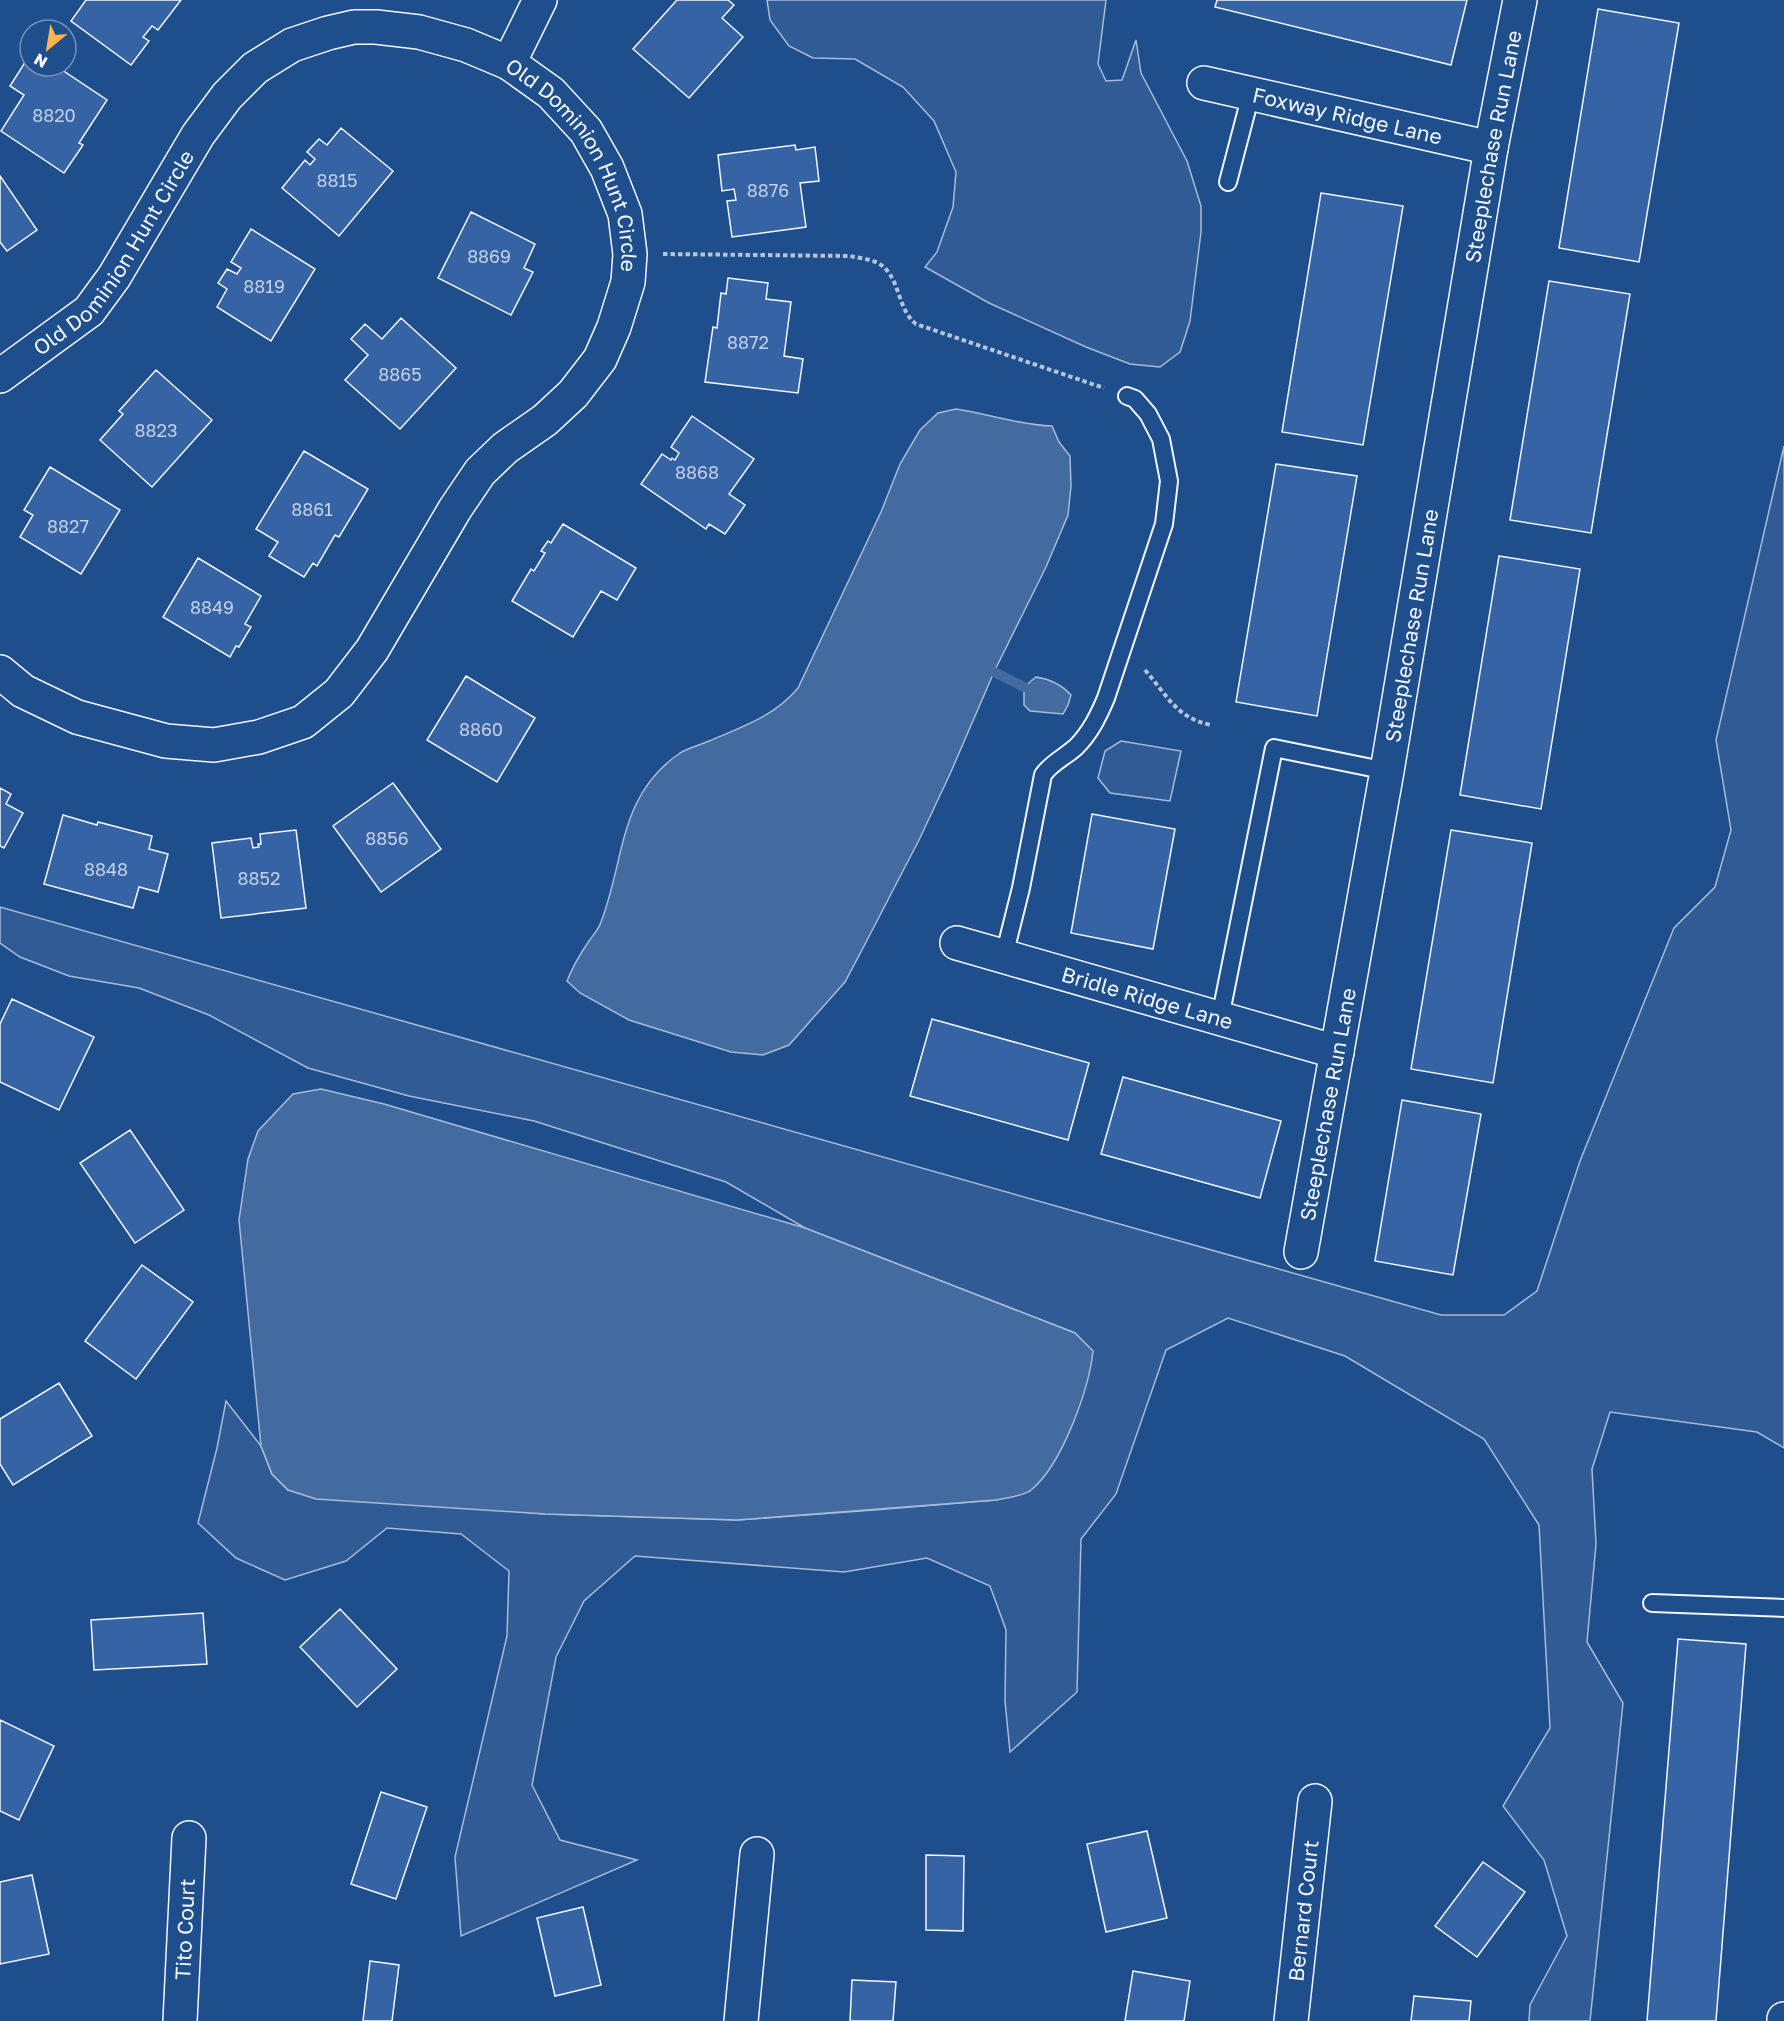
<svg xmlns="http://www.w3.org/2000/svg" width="1784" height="2021" font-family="'Golos Text',sans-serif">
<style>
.built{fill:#305b95;stroke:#a8bbd7;stroke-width:1.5}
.water{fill:#446ba0;stroke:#a8bbd7;stroke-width:1.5}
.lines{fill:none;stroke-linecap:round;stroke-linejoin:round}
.stream{stroke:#446ba0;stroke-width:10}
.building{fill:#3563a3;stroke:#f2f6ff;stroke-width:1.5}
.service-casing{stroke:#f2f6ff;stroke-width:20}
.minor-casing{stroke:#f2f6ff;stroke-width:36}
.path{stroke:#b3c4dc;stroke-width:4;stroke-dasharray:4.5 3;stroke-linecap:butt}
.service{stroke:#1f4e8c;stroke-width:16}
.minor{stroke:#1f4e8c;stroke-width:33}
.labels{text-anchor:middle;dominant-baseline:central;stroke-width:4.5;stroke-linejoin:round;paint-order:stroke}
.number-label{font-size:18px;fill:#c3d1e8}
.street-label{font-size:21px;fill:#f2f6ff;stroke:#1f4e8c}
</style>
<rect width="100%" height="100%" fill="#1f4e8c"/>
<path class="built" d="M767,0H1106L1098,64L1106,81L1122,80L1136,40L1141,73L1187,161L1201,206V232L1190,321L1180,352L1160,367L1130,364L1086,347L989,303L925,267L937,252L953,207L956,172L934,121L903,87L855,59L813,58L789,46L770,20Z
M1784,446V1448L1757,1432L1610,1412L1592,1469L1596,1544L1587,1642L1623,1703L1590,2021H1529L1530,2005L1567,1936L1544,1860L1503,1806L1550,1728L1539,1525L1484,1439L1345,1356L1228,1318L1166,1350L1116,1494L1081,1539L1077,1692L1010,1752L1005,1701L1006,1630L990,1586L927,1558L844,1572L635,1556L584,1601L556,1657L532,1785L560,1840L637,1860L461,1936L455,1857L507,1636L509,1571L461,1534L387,1528L346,1561L285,1580L236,1558L198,1523L217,1448L226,1401L261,1446L272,1474L288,1490L545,1514L737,1520L874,1510L996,1500L1030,1491L1075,1333L805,1228L726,1182L534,1121L409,1096L308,1068L209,1015L139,988L69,976L20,957L0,943V907L1441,1315H1504L1537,1291L1580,1161L1674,928L1715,887L1731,830L1716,740Z
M1121,741L1181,751L1170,801L1110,793L1098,778L1105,751Z"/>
<path class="water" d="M956,409C989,414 1019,425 1052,426L1059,442L1070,456L1071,486L1068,515L1046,567L994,672L950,774L919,840L863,948L845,982L789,1045L763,1055L731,1052L629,1020L580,993L567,981C573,966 580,954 589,941C593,935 599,929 601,922C625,860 618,795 680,753C688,748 700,745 709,741C742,727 775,716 798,688L881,512L900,464L920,430L938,413Z
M1036,677C1050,679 1061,684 1071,695L1068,705L1063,714L1030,711L1024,705V687Z
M321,1089L384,1104L805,1228L1075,1333L1093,1351C1089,1389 1062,1465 1031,1490C1024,1496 1006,1498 996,1500L737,1520L545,1514L316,1499L288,1490L272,1474L261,1446L239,1220L248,1159L258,1131L293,1094Z"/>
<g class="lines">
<path class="stream" d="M994,672L1024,687"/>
</g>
<path class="building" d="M86,0H181L158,30L152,26L143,37L149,41L131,65L71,21Z
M677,0H728L734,5L722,18L743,37L689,98L633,49Z
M1217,0H1467L1451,65L1215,7Z
M1598,9L1679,23L1639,262L1559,248Z
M29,56L30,66H56L107,100L79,143L83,145L64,173L1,131L24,95L10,86Z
M341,128L393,171L339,236L282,188L305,160L310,165L315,159L307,152L319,139L327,145Z
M795,145L796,150L815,147L819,181L800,183L806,227L732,237L727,201L736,200L734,189L722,191L718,155Z
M0,176L37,230L7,251L0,242Z
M1321,193L1403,206L1363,445L1282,432Z
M471,212L535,244L524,268L533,272L511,315L438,278Z
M251,229L315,269L271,341L217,307L227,289L218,283L227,269L237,274L241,268L231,262Z
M728,278L768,283L766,299L791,302L784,356L803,359L798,393L705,382L713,327L717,328L721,293L726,294Z
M1549,281L1630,294L1591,533L1510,520Z
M401,318L456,368L400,429L345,380L368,355L351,339L365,324L382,339Z
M156,370L212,420L152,487L100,440L123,414L119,411Z
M692,416L754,459L729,494L745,505L725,534L709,524L706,529L641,484L662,454L671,460L672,458L675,460L679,453L671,447Z
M304,451L368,489L339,537L335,535L317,566L313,563L304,577L269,556L278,542L256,529Z
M1276,464L1357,476L1317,716L1236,702Z
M50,467L120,510L81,574L20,537L33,515L24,510Z
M563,524L636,568L617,600L601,591L573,637L512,601L531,569L534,571L545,553L541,551L548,541L551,543Z
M1499,556L1580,569L1541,809L1460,795Z
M198,558L261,596L245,624L251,627L239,647L236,646L230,657L163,617Z
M466,676L535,718L497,782L427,740Z
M393,783L441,849L381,892L333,826Z
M0,788L11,794L6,804L23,813L4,848L0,846Z
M1092,814L1175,829L1153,949L1071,933Z
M63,815L97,825L98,822L152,836L149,849L168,854L158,892L139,887L133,908L44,884Z
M296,830L306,908L221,918L212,843L251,838L253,848L259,847L258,844H261L260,834Z
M1451,830L1532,843L1493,1083L1411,1069Z
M12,999L94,1037L59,1110L0,1082V1024Z
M932,1019L1089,1063L1068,1140L910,1096Z
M1123,1077L1281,1121L1260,1198L1101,1154Z
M1402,1100L1481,1114L1453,1275L1375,1261Z
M130,1130L184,1210L135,1243L80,1163Z
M142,1265L193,1302L136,1379L85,1341Z
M59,1383L92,1436L13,1485L0,1464V1419Z
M340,1609L397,1669L357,1707L300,1647Z
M203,1613L207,1664L94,1670L91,1620Z
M1678,1639L1746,1644L1716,2021H1647Z
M0,1720L54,1746L19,1820L0,1811Z
M381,1792L427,1807L396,1899L351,1884Z
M1147,1831L1167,1918L1106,1932L1087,1844Z
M926,1855L964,1856L963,1931L926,1930Z
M1483,1862L1525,1892L1477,1957L1435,1926Z
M32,1875L49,1954L0,1964V1882Z
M583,1907L601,1985L555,1996L537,1918Z
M370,1961L399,1965L392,2021H363Z
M1133,1971L1190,1981L1184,2021H1125Z
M852,1980L896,1982L893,2021H850Z
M1414,1996L1471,2001L1469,2021H1411Z"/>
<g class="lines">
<defs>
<path id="service" d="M1228,182L1251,94
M1004,956L1021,888L1043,775C1051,763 1065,757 1076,747C1090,733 1098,717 1106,698L1164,524L1169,481L1161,439L1148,414L1135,399L1127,396
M1220,1018L1274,748L1387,771
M1652,1603L1784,1608"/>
<g id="minor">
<path d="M509,63L540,0"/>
<path id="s1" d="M1204,83L1491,148"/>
<path id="s2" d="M0,376L89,311L114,277L198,135L227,96L255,68L292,45L328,33L354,27H376L419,32L466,45L509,63L551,93L586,131L607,168L625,214L630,254L628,282L614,327L600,359L573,394L545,420L505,448L480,472L455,509L372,650L339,693L303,722L259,737L214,745L166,741L77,717L23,691L0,672"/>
<path id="s3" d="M957,943L1337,1052"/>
<path id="s4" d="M1301,1252L1387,771L1491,148L1520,0"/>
<path id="s5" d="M180,2021L189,1838"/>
<path d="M741,2021L757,1854"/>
<path id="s6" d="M1291,2021L1315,1801"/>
<path d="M1784,2021V2019"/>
</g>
</defs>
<use href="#service" class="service-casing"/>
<use href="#minor" class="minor-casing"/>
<path class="path" d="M663,254L850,256C859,258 870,259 878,263C901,276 896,308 916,324L1104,388
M1145,670C1167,695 1176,718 1211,725"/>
<use href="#service" class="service"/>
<use href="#minor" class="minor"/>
</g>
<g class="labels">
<g class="number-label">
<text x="54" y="115">8820</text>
<text x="337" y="180">8815</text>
<text x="768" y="190">8876</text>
<text x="489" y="256">8869</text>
<text x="264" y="286">8819</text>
<text x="748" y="342">8872</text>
<text x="400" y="374">8865</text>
<text x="156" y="430">8823</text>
<text x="697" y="472">8868</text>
<text x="312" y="509">8861</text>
<text x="68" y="526">8827</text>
<text x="212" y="607">8849</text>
<text x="481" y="729">8860</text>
<text x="387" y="838">8856</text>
<text x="106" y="869">8848</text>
<text x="259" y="878">8852</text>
</g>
<g class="street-label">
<text stroke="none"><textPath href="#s1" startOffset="147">Foxway Ridge Lane</textPath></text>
<text stroke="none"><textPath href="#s4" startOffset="1122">Steeplechase Run Lane</textPath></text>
<text stroke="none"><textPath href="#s2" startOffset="801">Old Dominion Hunt Circle</textPath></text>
<text stroke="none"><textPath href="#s2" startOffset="171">Old Dominion Hunt Circle</textPath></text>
<text stroke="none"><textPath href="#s4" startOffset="636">Steeplechase Run Lane</textPath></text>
<text stroke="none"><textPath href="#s3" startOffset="198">Bridle Ridge Lane</textPath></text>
<text stroke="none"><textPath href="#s4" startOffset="150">Steeplechase Run Lane</textPath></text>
<text stroke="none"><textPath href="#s6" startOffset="111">Bernard Court</textPath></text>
<text stroke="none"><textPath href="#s5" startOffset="92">Tito Court</textPath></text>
</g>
</g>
<g transform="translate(48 48) rotate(210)"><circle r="28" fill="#1f4e8c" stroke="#7391ba" stroke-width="1.5"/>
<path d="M0-4.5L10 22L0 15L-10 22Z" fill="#ffb74d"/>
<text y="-9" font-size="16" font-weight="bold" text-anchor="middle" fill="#f2f6ff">N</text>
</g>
</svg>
